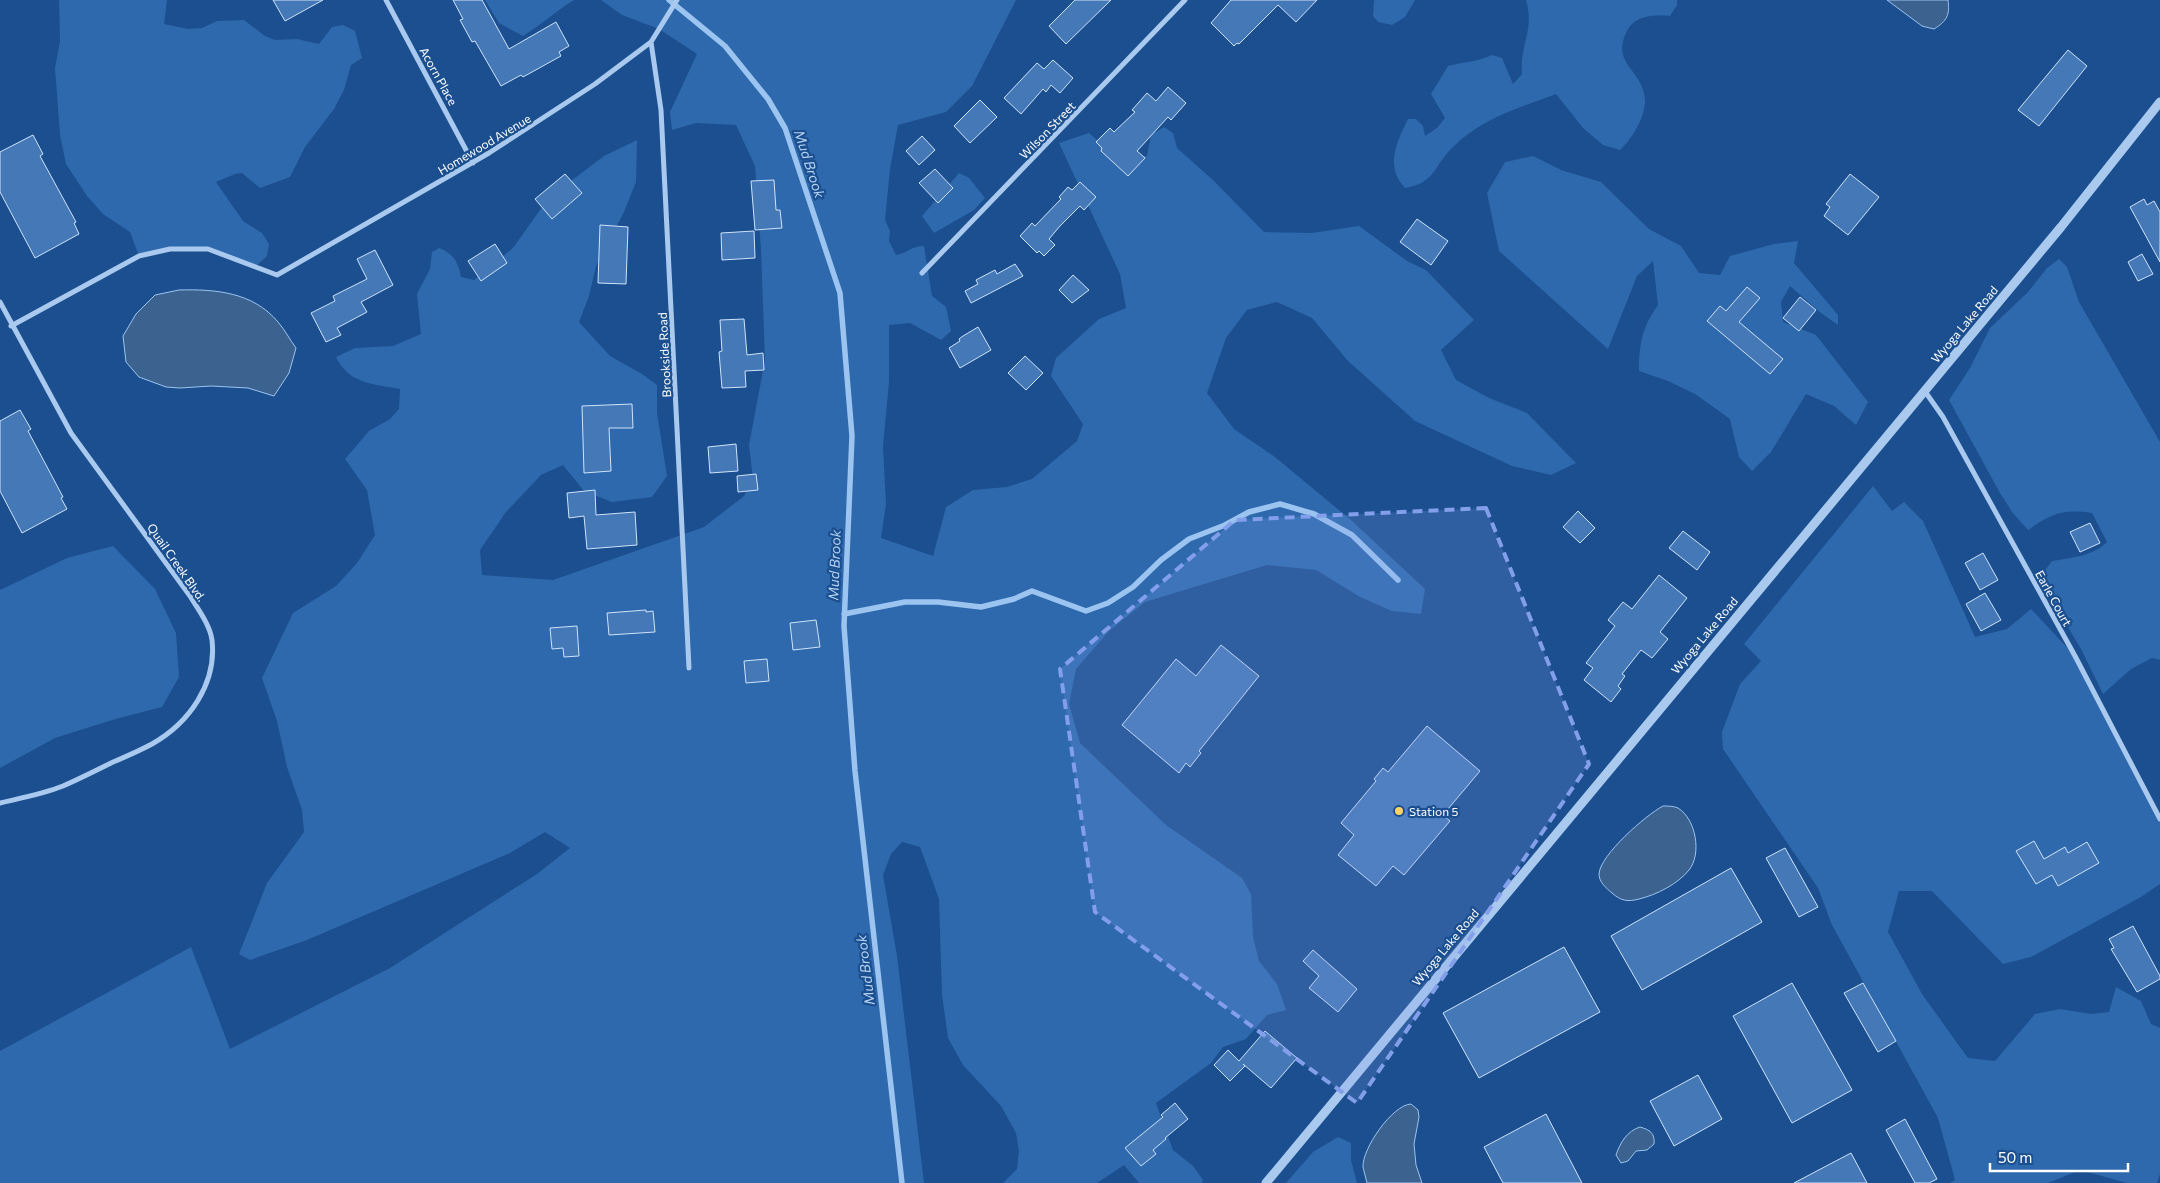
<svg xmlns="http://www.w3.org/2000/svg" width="2160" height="1183" font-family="Commissioner,sans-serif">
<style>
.green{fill:#2e69ad}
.water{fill:#3c6290;stroke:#9cc4f0}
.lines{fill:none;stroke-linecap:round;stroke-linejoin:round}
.stream{stroke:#9cc4f0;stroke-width:5.5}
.building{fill:#4478b7;stroke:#cfe3fa}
.minor{stroke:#a9c9ee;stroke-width:5}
.tertiary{stroke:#a9c9ee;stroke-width:9}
.marked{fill:#839eea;fill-opacity:0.2;stroke:#839eea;stroke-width:4;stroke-dasharray:10 6;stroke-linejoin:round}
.poi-dot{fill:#ffd166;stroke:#1b4f8f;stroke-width:2}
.labels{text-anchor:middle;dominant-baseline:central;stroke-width:4.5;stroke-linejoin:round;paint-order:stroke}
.street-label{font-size:12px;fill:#fff;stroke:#1b4f8f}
.poi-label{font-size:12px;fill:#fff;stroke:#1b4f8f;text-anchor:start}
.water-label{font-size:14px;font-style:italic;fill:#b5d3f5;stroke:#1b4f8f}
</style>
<rect width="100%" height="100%" fill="#1b4f8f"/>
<path class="green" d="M59,0H167L164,24L188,29L202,28L217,21L244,20L265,36L275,40L297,39L319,44L332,27L343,25L355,31L362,58L351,65L344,90L334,109L305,147L290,177L260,188L242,173L235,174L216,182L243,221L262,233L269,244L267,256L255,267L208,249H170L139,256L130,232L103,214L87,196L66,164L60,135L55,68L60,41Z
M485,0H574C556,11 541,25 523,36L499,23Z
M601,0H1016L972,86L946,112L898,125L890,169L885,220L890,231L889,241L896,255C908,253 911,246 924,246L932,296L946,307L951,331L941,340L910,323L889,325V382L883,446L886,504L881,538L933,556L946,507L973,490L1007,487L1032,479L1077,441L1083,424L1051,376L1056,358L1099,319L1126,308L1120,274L1059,143L1089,133L1118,159L1147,156L1151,135L1164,127L1173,133L1177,148L1214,181L1264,232L1312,233L1359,226L1407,261L1426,270L1474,320L1441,350L1456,380L1489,398L1527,413L1576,463L1551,475L1512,466L1415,421L1348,361L1312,318L1277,302L1247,310L1226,338L1207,393L1234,429L1275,457L1351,520L1425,589L1421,614L1392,611L1360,597L1316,570L1267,565L1145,602L1109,631L1076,669L1069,704L1080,743L1166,825L1242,878L1251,894L1253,937L1259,961L1277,984L1286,1010L1267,1015L1246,1039L1223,1047L1211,1063L1156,1103L1173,1150L1193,1166L1203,1180L1202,1183H1139L1124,1165L1097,1183H1003L1017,1169L1019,1151L1016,1133L1001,1106L963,1065L948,1038L942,995L939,899L920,847L902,842L891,854L883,875L897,956L924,1183H0V1051L191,947L230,1049L390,968L537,874L570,848L545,832L510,853L307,940L250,960L239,954L267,883L304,832L302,810L287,767L277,721L262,678L293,613L336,586L357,563L375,535L367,490L345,459L369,431L390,419L399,409L400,389C373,384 349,384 336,357L355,348L393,346L421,334L417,294L430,269L432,252L439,248C453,253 459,263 461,277L474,280L513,248L540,210L567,184L604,156L637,140L636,182L624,212L596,266L589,296L579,322L610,356L642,374L657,385V413L667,476L652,497L612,502L584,491L563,465L541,475L506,512L480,550L482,575L553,580L704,527L744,496L753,478L749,445L765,360L761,250L755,166L736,125L696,123L672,130L670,112L697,54L659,29L622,15Z
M1374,0H1415L1405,17L1392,25L1378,22L1373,16Z
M1526,0H1677V5L1670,16C1656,15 1636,15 1628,29C1609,64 1642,68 1645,99C1646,116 1632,139 1620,150L1603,145L1583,128L1556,94C1519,108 1482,118 1453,147C1433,166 1436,183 1405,188C1385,167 1396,143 1408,119H1416L1423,126L1425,136L1437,128L1445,118L1431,94L1448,66C1463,62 1478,62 1492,55L1502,58L1513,84L1522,74C1519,46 1535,31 1526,0Z
M1533,156L1561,170L1601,182L1649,229L1681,246L1699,273L1720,275L1730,256L1774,244L1798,241L1794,263L1838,315V325L1821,313L1790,286L1781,302L1783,322L1816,335L1868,402L1856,425L1834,406L1806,394L1771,452L1752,471L1739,457L1730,419L1695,394L1668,381L1639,371C1639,344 1642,327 1658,305L1653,261L1637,276L1608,349L1499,251L1487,193L1505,162Z
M959,173L969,178L985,198L974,210L934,233L922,216Z
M2059,259L2067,267L2079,302L2160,442V660L2152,658L2131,669L2103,694L2081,649L2050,597L2045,580L2046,569L2052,561C2071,558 2093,556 2107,542L2092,513C2062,509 2053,513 2028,530L2012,512L2000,493L1949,400L1970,368L1990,328L2028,292L2047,268Z
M1873,486L1892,511L1904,502L1923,521L1975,637L2007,629L2031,609L2075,656L2160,816V884L2141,897L2031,957L2003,964L1932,891H1899L1888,932L1922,994L1968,1058L1995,1061L2035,1014L2060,1009L2091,1014L2109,1012L2116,987L2141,1001L2151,1024L2160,1028V1174L2157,1183H2127L2080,1170L2048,1183H1950L1955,1180L1938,1118L1832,925L1818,888L1723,749L1722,732L1740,684L1761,661L1744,644Z
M113,546L155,589L176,633L179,677L162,707L112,720L55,738L0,768V590L67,558Z
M1338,1137L1351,1143V1160L1357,1183H1286L1313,1152Z"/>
<path class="water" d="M1887,0H1948C1950,15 1947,21 1934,29L1922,26Z
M179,290C215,289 253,292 278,322C285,330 290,340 296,348L289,373L274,396L248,388L211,386L180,388L166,387L139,377L126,362L123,336L136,314L155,295Z
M1663,806C1667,806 1674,806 1678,808C1696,819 1702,854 1689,870C1678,884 1656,895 1639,899C1628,902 1621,901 1612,893C1606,888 1599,882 1599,874C1600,855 1646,815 1663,806Z
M1411,1104L1418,1110L1419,1117L1414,1144L1416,1165L1422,1183H1367C1366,1178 1364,1172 1363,1167C1362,1149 1392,1105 1411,1104Z
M1640,1127C1650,1130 1655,1133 1654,1144L1647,1150L1636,1151L1628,1161L1621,1163L1616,1155C1620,1143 1627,1131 1640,1127Z"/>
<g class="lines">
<path class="stream" d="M669,0L725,46L768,99L785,128L840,293L852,436L844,626L855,771L902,1183
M844,614L905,602H938L981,607L1014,599L1032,591L1086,611L1108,603L1133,587L1161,560L1189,539L1225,525L1249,512L1280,504L1314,514L1352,535L1398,580"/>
</g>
<path class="building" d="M273,0H323L285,21Z
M453,0H482L509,49L556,22L569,46L559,52L561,56L523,77L521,75L501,86L475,41L472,42L460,20L463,19Z
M1075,0H1111L1066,44L1049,26Z
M1231,0H1317L1296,22L1278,5L1239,44L1237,43L1234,46L1211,23Z
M2068,50L2087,66L2039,126L2018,110Z
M1053,60L1073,78L1060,93L1051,85L1046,92L1043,89L1021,114L1004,98L1037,63L1044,69Z
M1168,87L1186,103L1171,120L1168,117L1137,151L1145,158L1128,176L1101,151L1102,148L1096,142L1110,128L1114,132L1135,112L1132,110L1147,93L1156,101Z
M980,100L997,117L970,143L954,126Z
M33,135L43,154L40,156L76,222L74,223L79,234L35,258L0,192V152Z
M922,136L935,150L919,165L906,151Z
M935,169L953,188L938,203L919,183Z
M565,174L582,193L552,219L535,199Z
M1850,174L1879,197L1848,235L1824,216L1830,207L1826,204Z
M774,180L776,210H780L782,228L755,230L751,181Z
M1080,182L1096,197L1084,210L1080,206L1060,226L1049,239L1055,245L1044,256L1039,251L1037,253L1020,236L1032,223L1035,226L1061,199L1059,197L1068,187L1072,190Z
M2144,199L2147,205L2154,201L2160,212V262L2130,207Z
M1417,219L1448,241L1431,265L1400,242Z
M600,225L628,227L626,284L598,283Z
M754,231L755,258L722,260L721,233Z
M495,244L507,263L481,281L468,261Z
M375,250L393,285L361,302L367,312L337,328L341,335L326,342L311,313L335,301L333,296L367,279L357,259Z
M2142,254L2153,274L2138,281L2128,262Z
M1015,264L1023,276L971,303L965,291L978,284L976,280L995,270L997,274Z
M1073,275L1089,290L1072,303L1059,290Z
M1747,287L1760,298L1739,322L1783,359L1770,374L1707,321L1720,306L1726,311Z
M1800,297L1816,310L1799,331L1783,318Z
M744,319L747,355L763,353L764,370L745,371L746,387L722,388L719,352L722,351L720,320Z
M978,327L991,350L960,368L949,348L960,341L959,339L963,336Z
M1025,356L1043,373L1026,390L1008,373Z
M632,404L633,428H609L611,471L584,473L582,406Z
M20,410L31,429L28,431L63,497L61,498L67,509L22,533L0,491V421Z
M736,444L738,471L710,473L708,447Z
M756,474L758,490L738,492L737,476Z
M595,490L596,515L635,512L637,545L587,549L584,516L569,518L567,493Z
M1578,511L1595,528L1580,543L1563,527Z
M2090,523L2100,543L2080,552L2070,532Z
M1683,531L1710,552L1697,570L1669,548Z
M1983,553L1998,580L1980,590L1965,563Z
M1659,575L1687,598L1660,632L1668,639L1652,658L1641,650L1622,674L1625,676L1618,686L1621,689L1611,702L1584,680L1593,668L1586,663L1615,626L1608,620L1623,602L1632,609Z
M1985,593L2001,620L1981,631L1966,604Z
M646,610V612L653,611L655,632L609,635L607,613Z
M816,620L820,647L793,650L790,623Z
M577,626L579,656L564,657L563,648L552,649L550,628Z
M1221,645L1259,676L1199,751L1201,753L1190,767L1186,763L1179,773L1122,725L1176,659L1196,676Z
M767,659L769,681L746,683L744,661Z
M1427,726L1480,771L1443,815L1450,821L1404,875L1393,866L1376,886L1338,855L1354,835L1341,823L1376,781L1374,779L1383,768L1388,772Z
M2034,841L2044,859L2065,847L2068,853L2087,842L2099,863L2058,886L2052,875L2036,884L2016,851Z
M1785,848L1818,907L1799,917L1766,858Z
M1731,868L1762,922L1642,990L1611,936Z
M2133,926L2160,976V979L2137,992L2111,949L2114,948L2109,939Z
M1564,947L1600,1012L1479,1078L1443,1013Z
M1313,950L1357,989L1338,1012L1309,988L1319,976L1303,961Z
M1792,983L1852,1090L1792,1123L1733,1016Z
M1863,983L1896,1041L1878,1052L1844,993Z
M1265,1031L1297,1058L1271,1088L1243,1064L1245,1066L1230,1081L1214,1065L1228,1050L1239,1061Z
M1698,1075L1722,1119L1674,1146L1650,1101Z
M1175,1103L1188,1119L1165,1138L1166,1139L1153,1150L1156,1154L1141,1166L1125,1148L1163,1117L1161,1115Z
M1546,1114L1582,1183H1503L1484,1147Z
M1905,1119L1937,1179L1929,1183H1915L1886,1130Z
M1851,1153L1867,1183H1794Z"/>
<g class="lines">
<path class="minor" d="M386,0L473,163
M651,42L661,110L689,668
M922,273L1185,0
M0,302L71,433L190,596C198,609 210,625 212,640C217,684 189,723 152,744C139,751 125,757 111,763C95,771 79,779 63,786C43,794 21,798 0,803
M11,326L139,256L170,249H208L277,275L489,153L595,84L651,42L677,0
M1924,390L1943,417L2075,656L2160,819"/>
<path class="tertiary" d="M1266,1183L2061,227L2160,102"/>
</g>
<path class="marked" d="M1486,508L1589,764L1357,1103L1095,912L1060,669L1235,520Z"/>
<circle class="poi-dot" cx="1399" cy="811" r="5"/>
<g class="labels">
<g class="street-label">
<text transform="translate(439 76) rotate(61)">Acorn Place</text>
<text transform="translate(1047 130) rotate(-46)">Wilson Street</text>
<text transform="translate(484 144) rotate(-31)">Homewood Avenue</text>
<text transform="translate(1964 324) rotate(-50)">Wyoga Lake Road</text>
<text transform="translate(664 355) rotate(-93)">Brookside Road</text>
<text transform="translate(177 562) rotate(55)">Quail Creek Blvd.</text>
<text transform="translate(2054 598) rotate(61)">Earle Court</text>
<text transform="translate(1704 635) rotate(-50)">Wyoga Lake Road</text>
<text transform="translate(1445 947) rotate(-50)">Wyoga Lake Road</text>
</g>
<g class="poi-label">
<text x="1409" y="811">Station 5</text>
</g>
<g class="water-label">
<text transform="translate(810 164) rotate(72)">Mud Brook</text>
<text transform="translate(834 565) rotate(-88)">Mud Brook</text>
<text transform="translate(865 970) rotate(-97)">Mud Brook</text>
</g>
</g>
<path d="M1990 1163v8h138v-8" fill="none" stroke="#ffffff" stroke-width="2.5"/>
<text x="1998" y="1163" font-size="15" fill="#ffffff" stroke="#1b4f8f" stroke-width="4" paint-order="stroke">50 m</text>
</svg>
